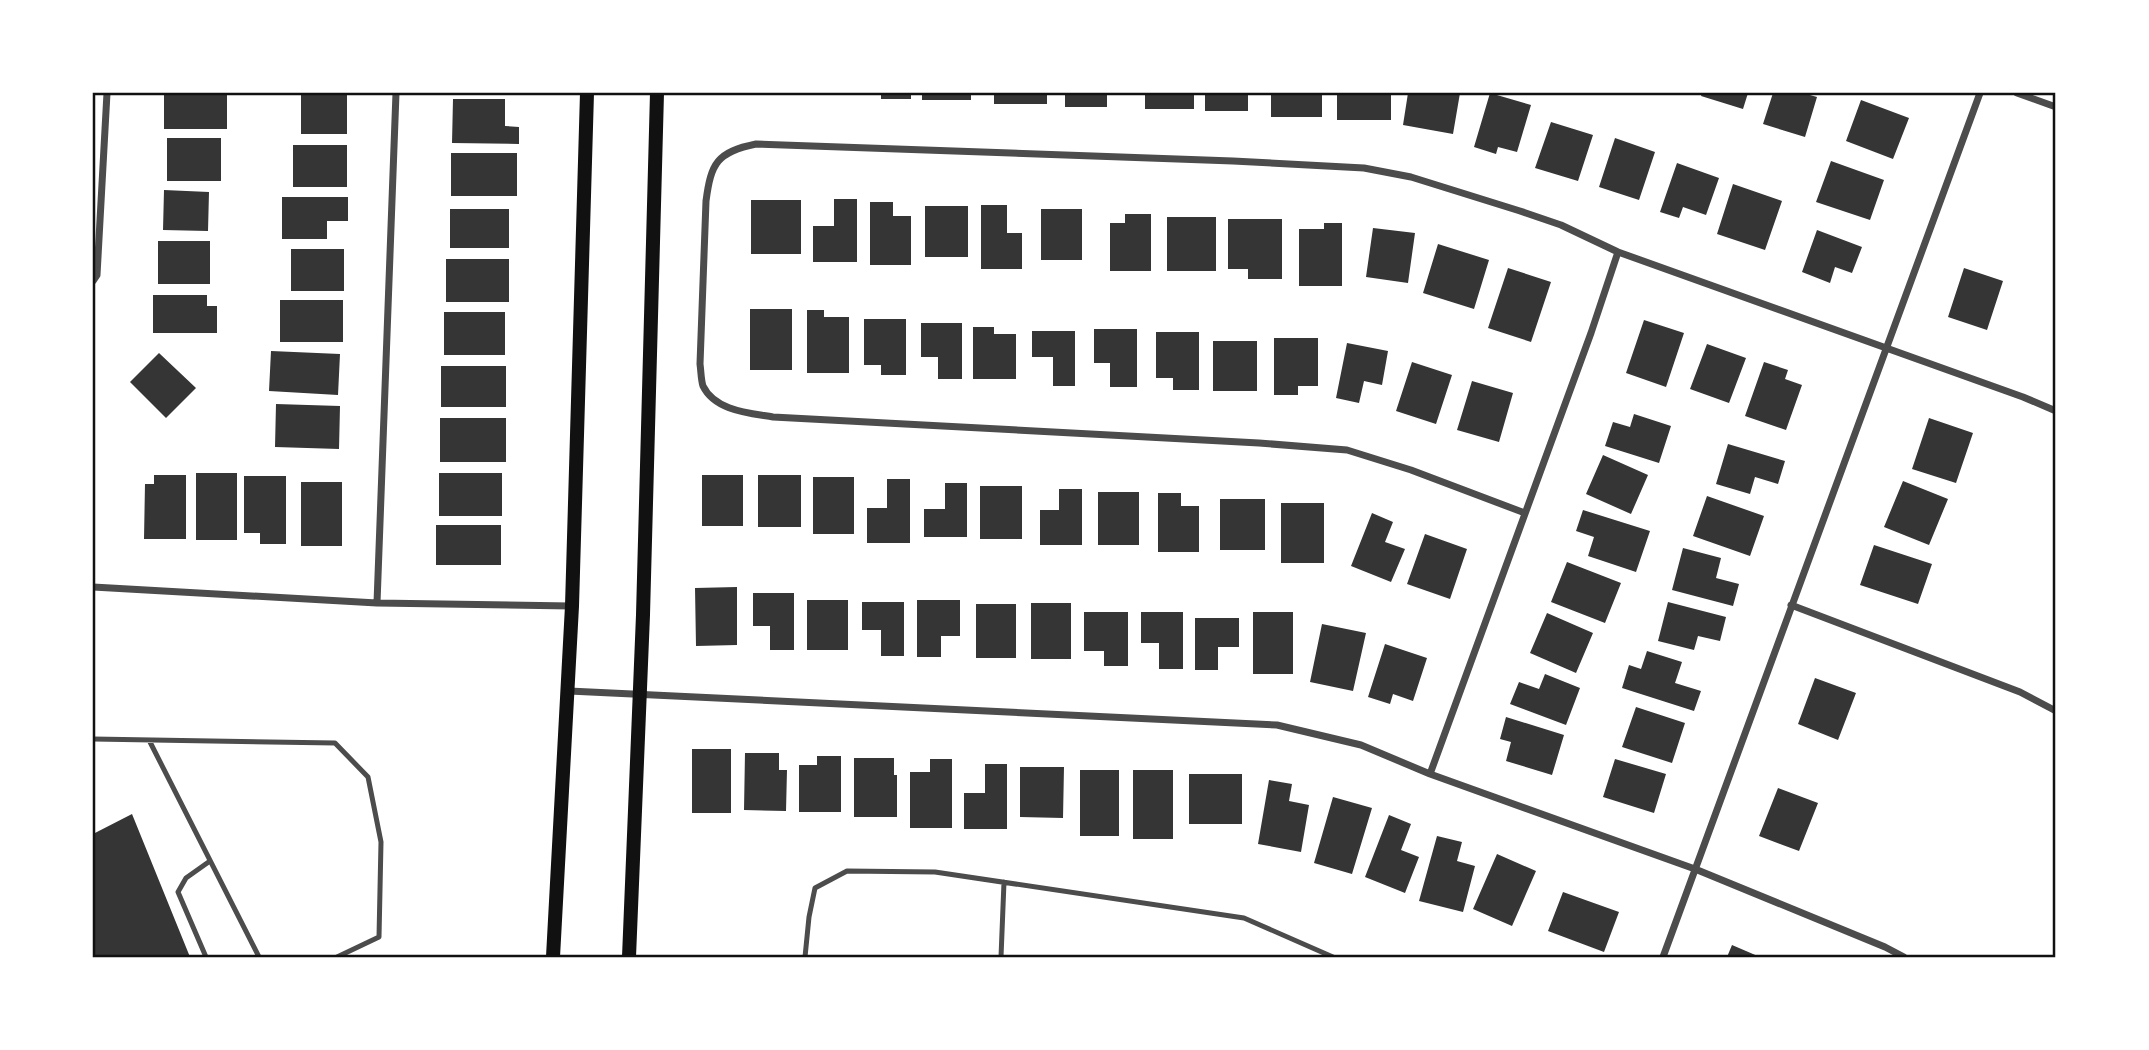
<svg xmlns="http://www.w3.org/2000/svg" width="2149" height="1050" font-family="'Source Serif 4',serif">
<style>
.building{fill:#353535}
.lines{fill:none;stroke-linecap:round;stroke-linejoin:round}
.service{stroke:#4c4c4c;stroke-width:5}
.minor{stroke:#4c4c4c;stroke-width:7}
.secondary{stroke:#111;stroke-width:14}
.neatline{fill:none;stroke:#111;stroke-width:2.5}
</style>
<rect width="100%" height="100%" fill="#fff"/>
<path class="building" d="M164,93H227V129H164Z
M301,93H347V134H301Z
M881,93H911V99H881Z
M922,93H971V100H922Z
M994,93H1047V104H994Z
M1065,93H1107V107H1065Z
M1145,93H1194V109H1145Z
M1205,93H1248V111H1205Z
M1271,93H1322V117H1271Z
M1337,93H1391V120H1337Z
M1408,93H1460L1453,134L1403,125Z
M1490,93L1531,105L1517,152L1498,147L1496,154L1474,147Z
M1702,93H1748L1743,109L1701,96Z
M1773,93H1803L1817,97L1805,137L1763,124Z
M453,99H505V126L519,127V144L452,143Z
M1861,100L1909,118L1893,159L1846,141Z
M1551,122L1593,135L1578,181L1535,168Z
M167,138H221V181H167Z
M1615,138L1655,152L1639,200L1599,187Z
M293,145H347V187H293Z
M451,153H517V196H451Z
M1831,161L1884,180L1870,220L1816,202Z
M1677,163L1719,178L1706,215L1683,207L1679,218L1660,212Z
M1733,184L1782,201L1765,250L1717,234Z
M164,190L209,192L208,231L163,230Z
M282,197H348V221H327V239H282Z
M834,199H857V262H813V226H834Z
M751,200H801V254H751Z
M870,202H893V216H911V265H870Z
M981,205H1007V233H1022V269H981Z
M925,206H968V257H925Z
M450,209H509V248H450Z
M1041,209H1082V260H1041Z
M1125,214H1151V271H1110V223H1125Z
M1167,217H1216V271H1167Z
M1228,219H1282V279H1248V269H1228Z
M1324,223H1342V286H1299V229H1324Z
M1373,228L1415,233L1408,283L1366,277Z
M1817,230L1862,247L1852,273L1835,267L1830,283L1802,272Z
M158,241H210V284H158Z
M1438,244L1489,260L1474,309L1423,293Z
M291,249H344V291H291Z
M446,259H509V302H446Z
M1508,268L1551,282L1531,342L1488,328Z
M1964,268L2003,281L1987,330L1948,317Z
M153,295H207V306H217V333H153Z
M280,300H343V342H280Z
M750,309H792V370H750Z
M807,310H824V317H849V373H807Z
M444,312H505V355H444Z
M864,319H906V375H881V365H864Z
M1644,320L1684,333L1666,387L1626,373Z
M921,323H962V379H938V357H921Z
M973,327H994V334H1016V379H973Z
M1094,329H1137V387H1110V363H1094Z
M1032,331H1075V386H1053V357H1032Z
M1156,332H1199V390H1173V378H1156Z
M1274,338H1318V386H1298V395H1274Z
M1213,341H1257V391H1213Z
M1347,343L1388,351L1382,385L1364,381L1359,403L1336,398Z
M1707,344L1746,358L1729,403L1690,389Z
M271,351L340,354L338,395L269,391Z
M159,353L196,388L166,418L130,382Z
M1412,362L1452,375L1436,424L1396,411Z
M1764,362L1788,370L1785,379L1802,385L1786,430L1745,416Z
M441,366H506V407H441Z
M1472,381L1513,393L1499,442L1457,430Z
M276,404L340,406L339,449L275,447Z
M1634,414L1671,426L1659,463L1605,446L1613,422L1630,427Z
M440,418H506V462H440Z
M1929,418L1973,433L1956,483L1912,469Z
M1728,444L1785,461L1778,484L1755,477L1750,494L1716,484Z
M1603,455L1648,475L1631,514L1586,494Z
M196,473H237V540H196Z
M439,473H502V516H439Z
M154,475H186V539H144L145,484H154Z
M702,475H743V526H702Z
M758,475H801V527H758Z
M244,476H286V544H260V533H244Z
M813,477H854V534H813Z
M887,479H910V543H867V508H887Z
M1903,481L1948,499L1929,545L1884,527Z
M301,482H342V546H301Z
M945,483H967V537H924V509H945Z
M980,486H1022V539H980Z
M1059,489H1082V545H1040V510H1059Z
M1098,492H1139V545H1098Z
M1158,493H1181V506H1199V552H1158Z
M1707,496L1764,516L1750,556L1693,536Z
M1220,499H1265V550H1220Z
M1281,503H1324V563H1281Z
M1583,510L1650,531L1636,572L1588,556L1594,537L1576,531Z
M1372,513L1393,522L1385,542L1405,549L1391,582L1351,566Z
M436,525H501V565H436Z
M1425,534L1467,549L1450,599L1407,584Z
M1874,545L1932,564L1918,604L1860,585Z
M1683,548L1721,558L1716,578L1739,584L1733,606L1672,590Z
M1567,562L1621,583L1605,623L1551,602Z
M737,587V645L696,646L695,588Z
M753,593H794V650H770V626H753Z
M807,600H848V650H807Z
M917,600H960V636H941V657H917Z
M862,602H904V656H881V630H862Z
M1668,602L1726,617L1720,641L1698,636L1694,650L1658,641Z
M1031,603H1071V659H1031Z
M976,604H1016V658H976Z
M1084,612H1128V666H1104V651H1084Z
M1141,612H1183V669H1159V643H1141Z
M1253,612H1293V674H1253Z
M1547,613L1593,633L1576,673L1530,653Z
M1195,618H1239V647H1218V670H1195Z
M1322,624L1366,633L1353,691L1310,682Z
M1385,644L1427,658L1413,701L1393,694L1390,704L1368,697Z
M1647,651L1682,662L1675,683L1701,691L1694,711L1622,688L1629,665L1641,669Z
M1545,674L1580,688L1566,725L1510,704L1519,682L1539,689Z
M1815,678L1856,693L1838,740L1798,724Z
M1636,707L1685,723L1672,763L1622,747Z
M1506,717L1564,735L1552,775L1506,761L1511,742L1500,739Z
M692,749H731V813H692Z
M745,753H779V770H787L786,811L744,810Z
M817,756H841V812H799V765H817Z
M854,758H894V775H897V817H854Z
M930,759H952V828H910V772H930Z
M1615,759L1666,774L1654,813L1603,797Z
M985,764H1007V829H964V793H985Z
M1020,767H1064L1063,818L1020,817Z
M1080,770H1119V836H1080Z
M1133,770H1173V839H1133Z
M1189,774H1242V824H1189Z
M1269,780L1292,784L1289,801L1309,805L1301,852L1258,844Z
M1778,788L1818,803L1799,851L1759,836Z
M1333,797L1372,808L1352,874L1314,863Z
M132,814L190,957H93V834Z
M1389,815L1411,824L1401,850L1419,857L1405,893L1365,877Z
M1437,836L1462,842L1457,861L1475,866L1463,912L1419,901Z
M1497,854L1536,871L1512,926L1473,909Z
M1563,892L1619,912L1604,952L1548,931Z
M1732,945L1760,957H1727Z"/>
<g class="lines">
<path class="service" d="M93,739L335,743L368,777L381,842L379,937L337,957
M149,740L259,957
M206,957L178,892L186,878L210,861
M805,957L809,917L815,888L847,871L935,872L1244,918L1333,957
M1001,957L1004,882"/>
<path class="minor" d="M2017,93L2056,107
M93,281L97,275L107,93
M1525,513L1411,470L1347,450L1259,443L773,417C750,413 715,411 703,386C701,380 701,371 700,364L706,201C711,163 717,152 756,144L1233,161L1364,168L1411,177L1520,211L1561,225L1618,252L2023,397L2056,411
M93,587L377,603L571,606
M377,603L396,93
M1791,605L2020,692L2056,711
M569,691L1277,725L1361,745L1430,774L1695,869L1885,947L1904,957
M1430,774L1591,333L1618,252
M1663,957L1980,93"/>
<path class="secondary" d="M553,957L572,606L587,93
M629,957L643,615L657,93"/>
</g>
<rect width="2149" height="1050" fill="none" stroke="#ffffff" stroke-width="189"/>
<rect x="94" y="94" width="1960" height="862" class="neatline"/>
</svg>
